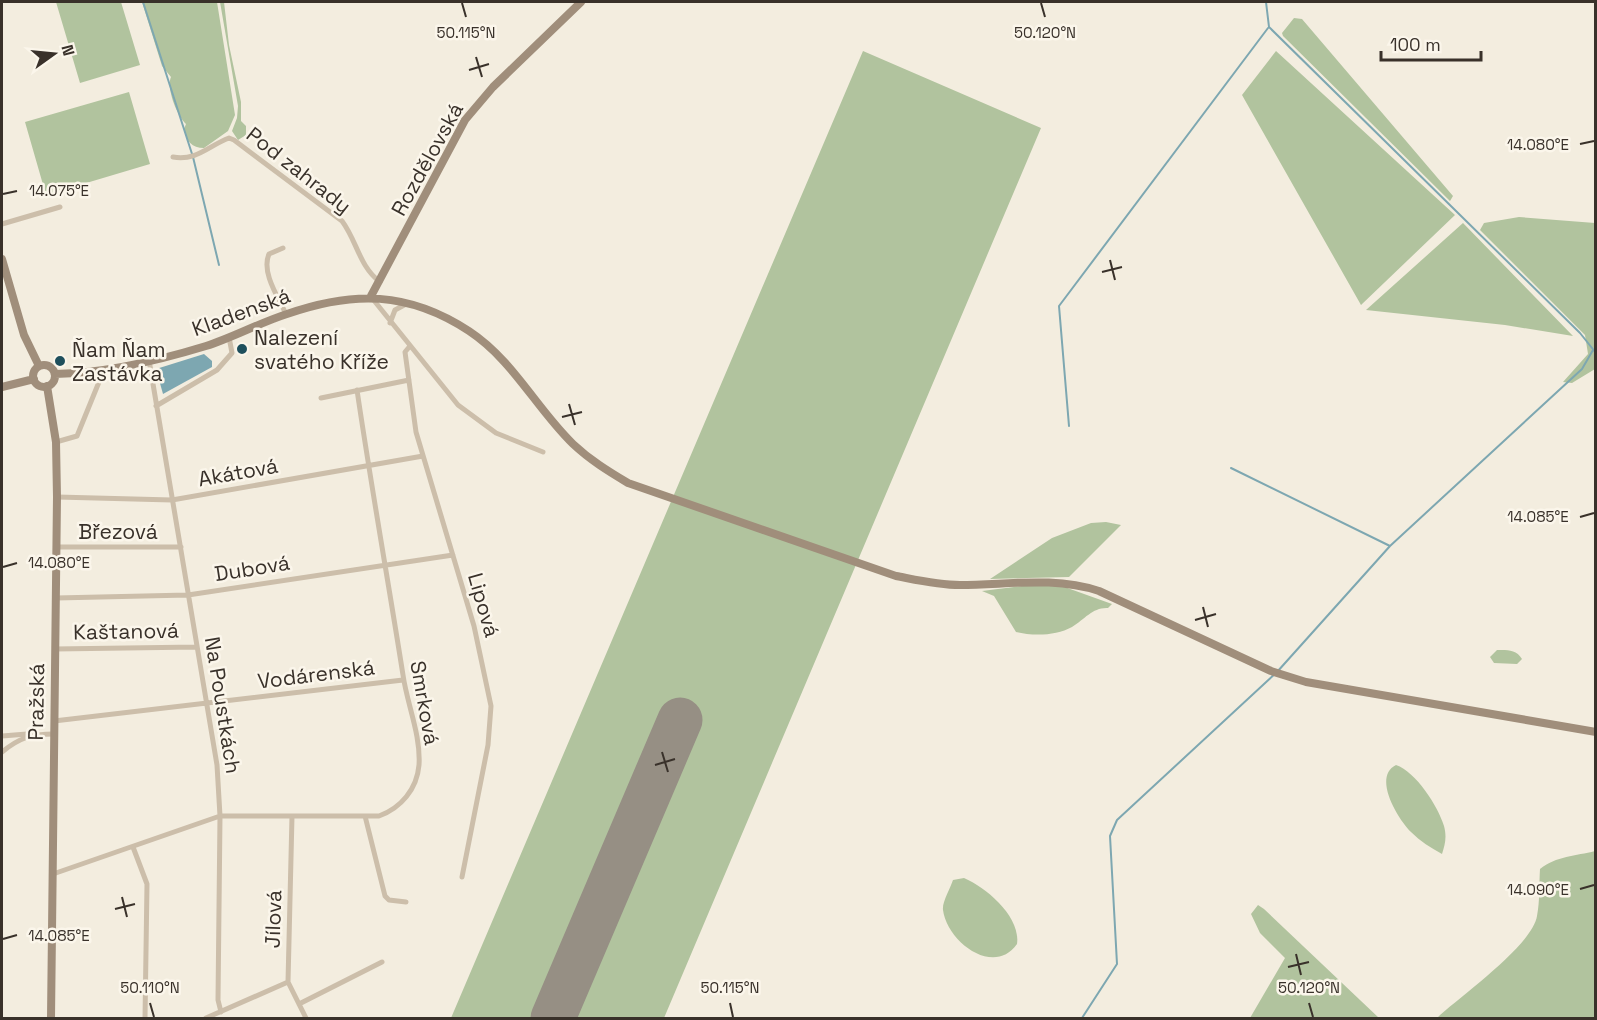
<svg xmlns="http://www.w3.org/2000/svg" width="1597" height="1020" font-family="'Space Grotesk',sans-serif">
<style>
.green{fill:#b1c39e}
.water{fill:#7da7b1}
.lines{fill:none;stroke-linecap:round;stroke-linejoin:round}
.stream{stroke:#7da7b1;stroke-width:2}
.runway{stroke:#968f84;stroke-width:45}
.street{stroke:#ccbeaa;stroke-width:5}
.secondary{stroke:#a08e7b;stroke-width:8}
.ticks{fill:none;stroke:#39312a;stroke-width:2}
.poi-dot{fill:#1e4f5c;stroke:#fbf6eb;stroke-width:2}
.labels{text-anchor:middle;dominant-baseline:central;stroke-width:5;stroke-linejoin:round;paint-order:stroke}
.street-label{font-size:21px;fill:#39312a;stroke:#fbf6eb}
.poi-label{font-size:21px;fill:#39312a;stroke:#fbf6eb;text-anchor:start}
.ticks-label{font-size:15px;text-anchor:middle;fill:#39312a;stroke:#fbf6eb;stroke-width:5;stroke-linejoin:round;paint-order:stroke}
</style>
<rect width="100%" height="100%" fill="#f3eddf"/>
<path class="green" d="M56,2H121L140,65L80,83Z
M142,2H217L235,115L228,131L204,148C192,148 186,141 184,129L186,124C177,116 166,88 171,77L162,66Z
M220,2H224L229,45L241,102V121L246,126V135L238,140L232,131L237,118L238,106Z
M1294,18L1302,19L1453,196L1450,201L1283,36L1282,33Z
M863,51L1041,128L664,1018H451Z
M1276,51L1455,215L1361,305L1242,95Z
M129,92L150,164L46,195L25,122Z
M1519,217L1595,223V369L1572,383L1563,382L1588,354L1585,335L1480,230L1484,223Z
M1463,223L1573,336L1505,325L1366,310Z
M1106,522L1121,525L1069,577L990,579L1052,538L1091,523Z
M1038,584L1059,585L1112,604L1108,608C1093,607 1085,619 1072,627C1056,636 1033,636 1016,632L994,596L982,591Z
M1497,650C1507,650 1516,649 1522,659L1517,664L1494,663L1490,657Z
M1396,765C1416,772 1438,806 1444,826C1447,837 1445,845 1442,854C1431,848 1420,841 1411,832C1398,819 1372,777 1396,765Z
M1595,851V1018H1437C1460,996 1532,946 1537,916C1540,901 1539,884 1540,869C1556,856 1576,856 1595,851Z
M964,878C987,888 1021,917 1017,944C994,977 947,942 943,910C942,902 950,889 953,880Z
M1258,905L1264,909L1379,1018H1250L1285,958L1260,933L1251,914Z"/>
<path class="water" d="M204,354L212,361V367L163,394L156,369Z"/>
<g class="lines">
<path class="stream" d="M143,2L193,157L219,265
M1266,2L1269,27L1580,333L1596,353
M1069,426L1059,306L1268,28
M1231,468L1390,546
M1082,1018L1117,964L1110,836L1117,820L1277,672L1390,546L1582,369L1593,350"/>
<path class="runway" d="M553,1018L680,720"/>
<path class="street" d="M173,157C197,161 208,146 229,138L234,140L342,221C357,241 359,266 380,282
M2,224L60,207
M283,248L269,254C261,272 278,297 286,314
M372,298L458,405L496,433L543,452
M390,323L395,310L408,303
M410,346L405,352L416,432L474,626L491,706L488,745L462,877
M149,360L217,765L220,816L218,1000L221,1012
M321,398L409,380
M156,406L217,370L232,353L229,337
M56,442L77,436L99,382L101,371
M57,497L172,500L423,456
M56,547H181
M56,598L188,595L453,555
M55,649L197,647
M54,721L403,680
M2,736L27,734
M2,752C19,738 31,734 54,734
M292,816L288,982L306,1018
M365,816L385,896L389,900L406,902
M133,847L147,884L145,1018
M53,874L220,816H379C401,808 417,789 419,765C421,735 407,704 403,675C388,580 371,485 357,390
M299,1004L382,962
M206,1018L288,982"/>
<path class="secondary" d="M2,259L24,335L39,366
M371,296L465,120L493,87L581,2
M33 376a11 11 0 1 1 22 0a11 11 0 1 1-22 0Z
M55,374C106,373 157,361 206,346C234,337 259,323 287,314C353,291 408,291 469,331C513,360 536,408 573,444C590,460 608,471 628,483L896,576C917,580 938,585 960,585C1007,585 1053,576 1099,591L1271,671L1306,682L1596,732
M47,386L56,442L57,497L51,1018
M2,387L34,379"/>
</g>
<path class="ticks" d="M462,3L466,17M1041,3L1045,17M476,57L482,77M469,70L489,64M1580,144L1594,141M3,194L17,191M1110,260L1115,280M1102,272L1122,267M569,404L575,425M562,417L582,412M1580,517L1594,513M3,567L17,563M1203,607L1208,627M1195,620L1216,614M662,752L668,772M655,765L675,759M1580,889L1594,885M122,897L127,917M115,909L135,904M3,939L17,935M1296,954L1301,975M1288,967L1309,962M150,1003L154,1017M730,1003L733,1017M1309,1003L1313,1017"/>
<g class="poi-dot">
<circle cx="242" cy="349" r="6"/>
<circle cx="60" cy="361" r="6"/>
</g>
<g class="labels">
<g class="street-label">
<text transform="translate(427 159) rotate(-61)">Rozdělovská</text>
<text transform="translate(299 170) rotate(38)">Pod zahrady</text>
<text transform="translate(241 312) rotate(-20)">Kladenská</text>
<text transform="translate(238 472) rotate(-10)">Akátová</text>
<text x="118" y="531">Březová</text>
<text transform="translate(252 568) rotate(-9)">Dubová</text>
<text transform="translate(484 605) rotate(74)">Lipová</text>
<text transform="translate(126 631) rotate(-1)">Kaštanová</text>
<text transform="translate(316 674) rotate(-7)">Vodárenská</text>
<text transform="translate(36 702) rotate(-89)">Pražská</text>
<text transform="translate(425 703) rotate(80)">Smrková</text>
<text transform="translate(223 705) rotate(81)">Na Poustkách</text>
<text transform="translate(273 919) rotate(-88)">Jílová</text>
</g>
<g class="poi-label">
<text x="254" y="337">Nalezení<tspan x="254" dy="24">svatého Kříže</tspan></text>
<text x="72" y="349">Ňam Ňam<tspan x="72" dy="24">Zastávka</tspan></text>
</g>
</g>
<g class="ticks-label">
<text x="466" y="38">50.115°N</text>
<text x="1045" y="38">50.120°N</text>
<text x="1538" y="150">14.080°E</text>
<text x="59" y="196">14.075°E</text>
<text x="1538" y="522">14.085°E</text>
<text x="59" y="568">14.080°E</text>
<text x="1538" y="895">14.090°E</text>
<text x="59" y="941">14.085°E</text>
<text x="150" y="993">50.110°N</text>
<text x="730" y="993">50.115°N</text>
<text x="1309" y="993">50.120°N</text>
</g>
<rect width="1597" height="1020" fill="none" stroke="#39312a" stroke-width="6"/>
<g transform="translate(54 54) rotate(75)" stroke="#fbf6eb" stroke-width="4.5" paint-order="stroke">
<path d="M0-4.5L10 22L0 15L-10 22Z" fill="#39312a"/>
<text y="-9" font-size="16" font-weight="bold" text-anchor="middle" fill="#39312a">N</text>
</g>
<path d="M1381 51v9h100v-9" fill="none" stroke="#39312a" stroke-width="3"/>
<text x="1390" y="51" font-size="18" fill="#39312a" stroke="#fbf6eb" stroke-width="4.5" paint-order="stroke">100 m</text>
</svg>
